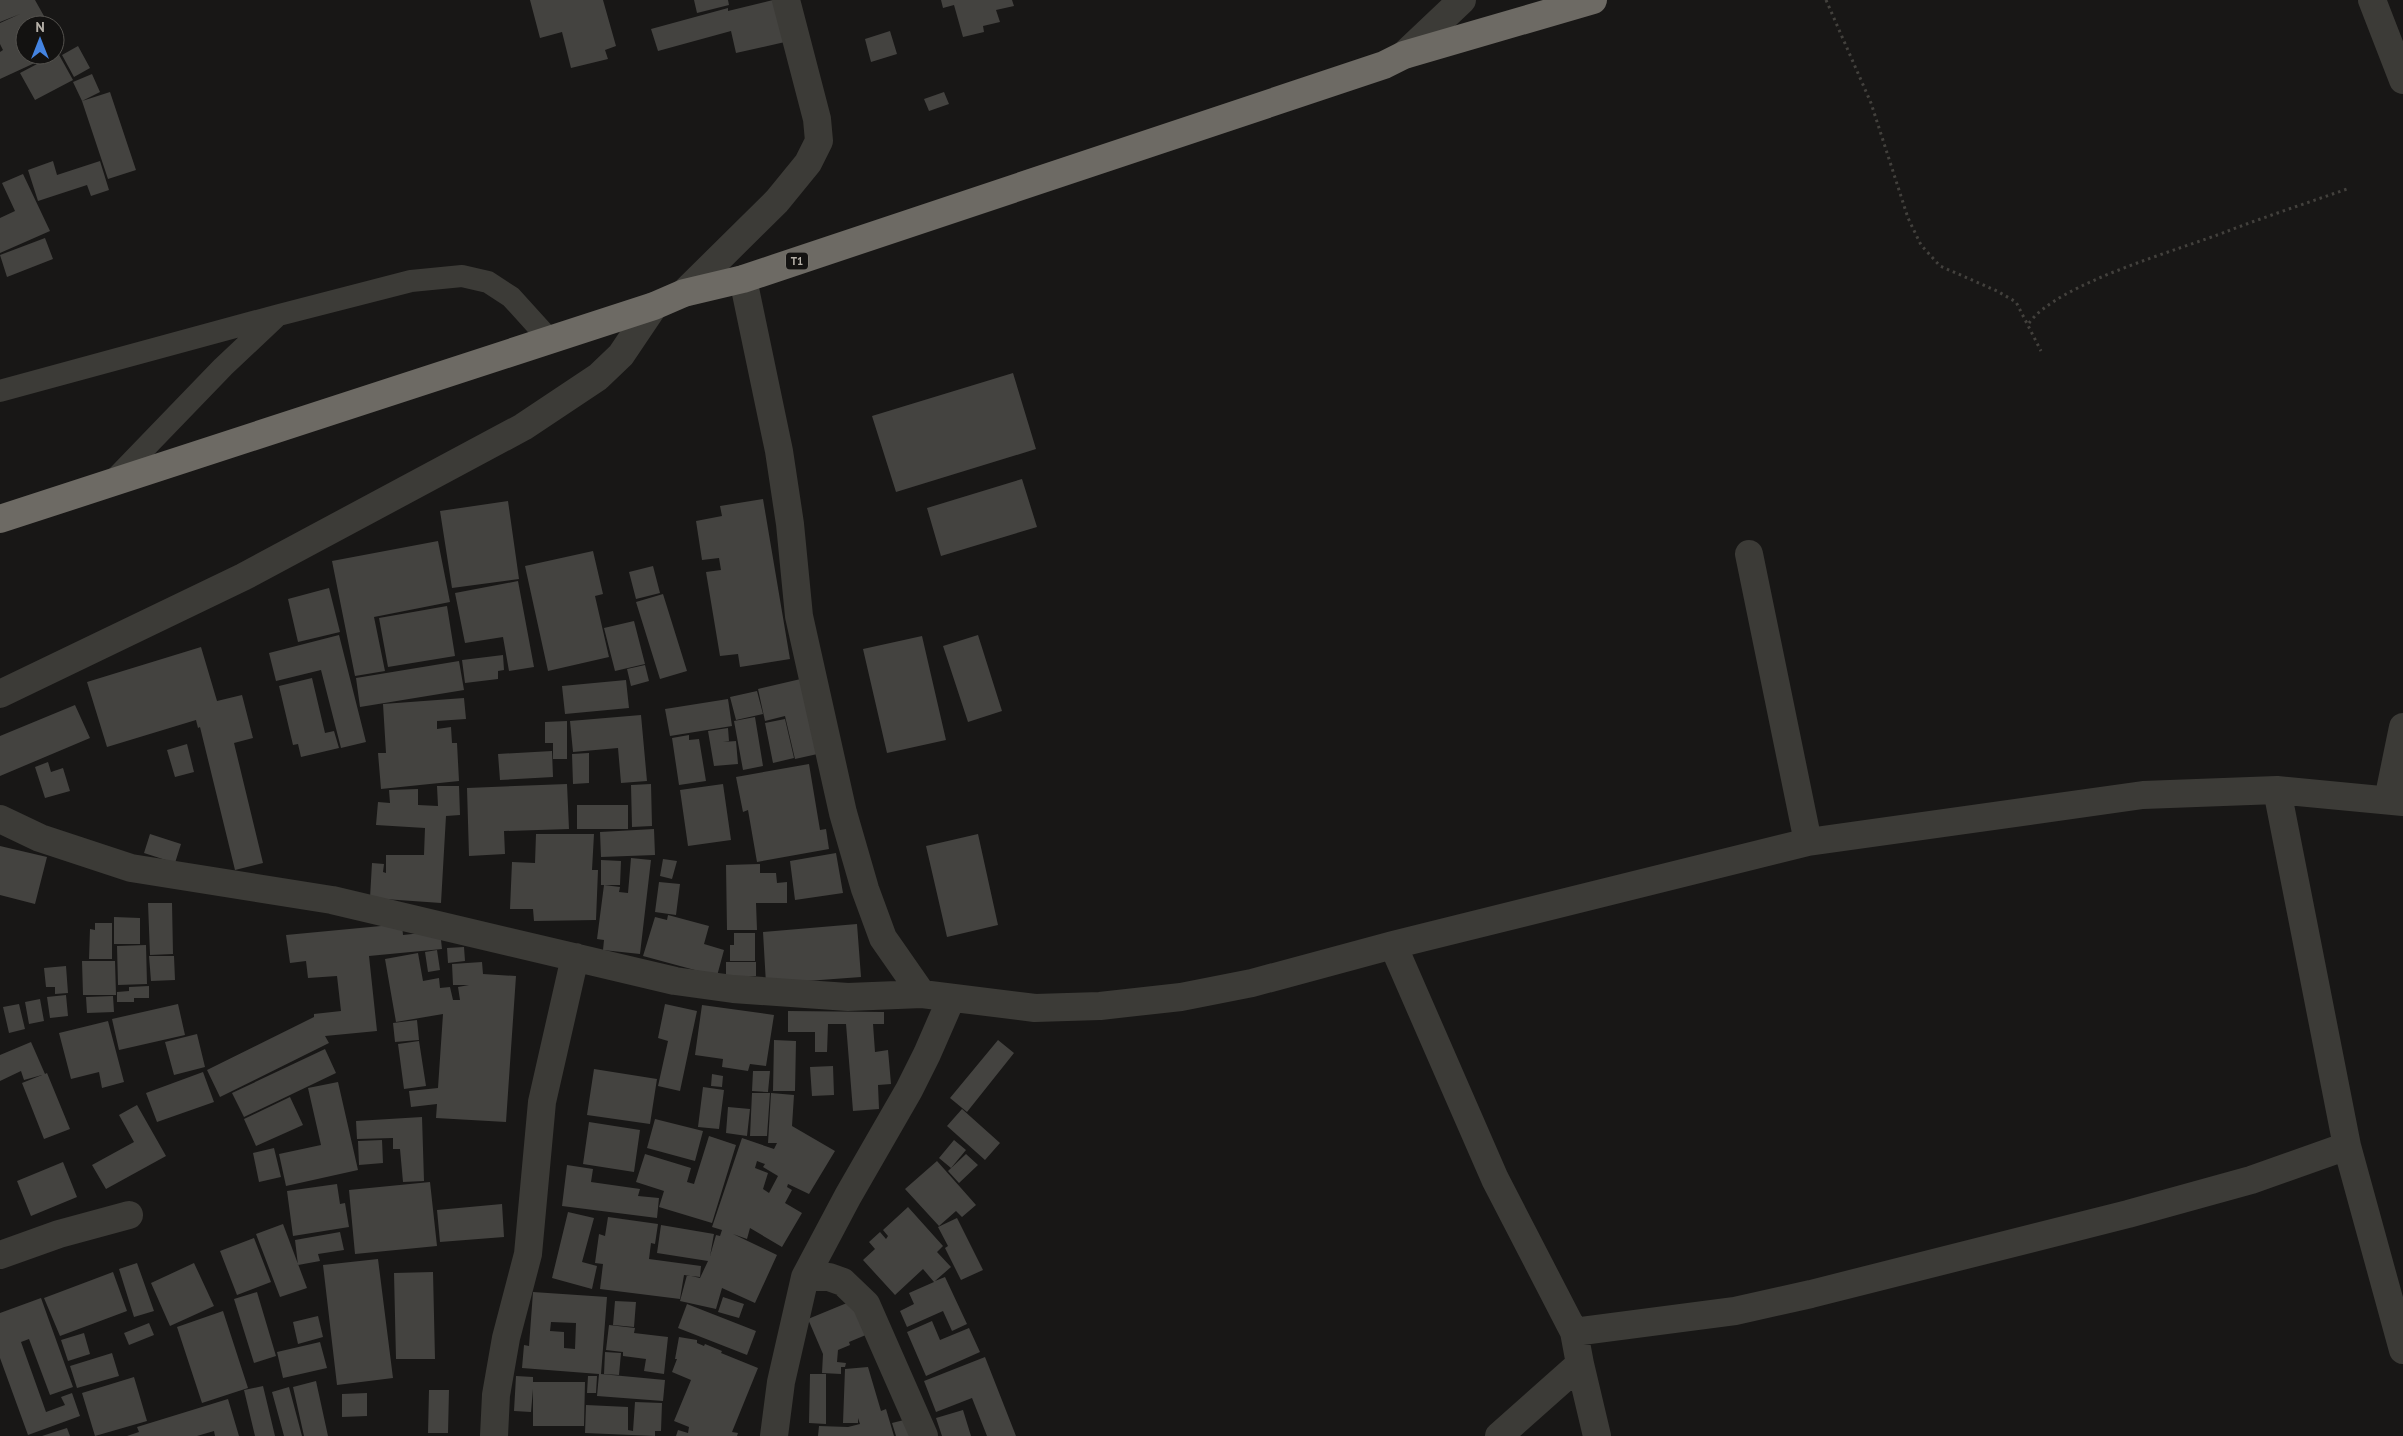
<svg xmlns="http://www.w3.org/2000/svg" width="2403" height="1436" font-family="'PT Sans',sans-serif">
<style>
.building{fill:#444340;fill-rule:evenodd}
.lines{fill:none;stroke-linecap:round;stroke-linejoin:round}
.path{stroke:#43413d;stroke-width:3;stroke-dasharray:2.5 4;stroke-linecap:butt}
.lane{stroke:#3c3b37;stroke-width:22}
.street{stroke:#3c3b37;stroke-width:28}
.highway{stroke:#6d6a64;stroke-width:28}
.labels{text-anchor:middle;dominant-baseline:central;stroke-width:4;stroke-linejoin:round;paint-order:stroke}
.shield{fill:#131211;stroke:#85817b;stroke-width:1}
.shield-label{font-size:11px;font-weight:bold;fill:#b6b1a9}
</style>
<rect width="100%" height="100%" fill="#181716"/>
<path class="building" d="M0,0H35L49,25H25V55H52L0,79V52L3,50L0,44V23L20,14L0,22Z
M530,0H603L616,46L605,50L608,59L571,68L562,32L540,38Z
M694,0H728L729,5L697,13Z
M773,0L785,42L736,53L731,31L658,51L651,29L728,8V11Z
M941,0H1012L1014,6L996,10L1000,22L983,26L984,32L963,37L954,5L943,8Z
M890,31L897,54L871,62L865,39Z
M55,39L61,51L55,53Z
M78,46L90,68L74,77L62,55Z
M58,53L73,80L35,100L20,73Z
M92,74L100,92L82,101L73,82Z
M110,92L136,170L108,179L82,101Z
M944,92L949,104L929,111L924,99Z
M53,161L57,175L100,161L109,190L91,196L87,185L38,201L28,170Z
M23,174L50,231L0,253V218L15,211L2,183Z
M45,238L53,259L7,277L0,255Z
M1013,373L1036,449L896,492L872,416Z
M1022,479L1037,527L941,556L927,508Z
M763,499L790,659L740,667L738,654L720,656L706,572L721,570L719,558L702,560L696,521L722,516L720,506Z
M508,501L519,579L452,588L440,511Z
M438,541L450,602L374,617L385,671L355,676L332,561Z
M593,551L603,594L595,596L609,657L548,671L525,566Z
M653,566L660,593L636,599L629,572Z
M518,581L534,667L509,671L503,637L465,643L455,593Z
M329,588L340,632L298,642L288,599Z
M663,594L687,671L660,679L636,602Z
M447,606L455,656L388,667L379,618Z
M634,621L645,664L615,671L604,628Z
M339,635L366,742L341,748L321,670L276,681L269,653Z
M978,635L1002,711L968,722L943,646Z
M922,636L946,740L887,753L863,649Z
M201,647L217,701L242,695L253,738L234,743L263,863L235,870L200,727L198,728L196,720L107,747L87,682Z
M503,655L504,670L498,671V679L465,683L462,660Z
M459,661L464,690L360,707L356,678Z
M645,665L649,681L631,686L627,669Z
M312,678L325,733L334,731L339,748L301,757L298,744L293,745L279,686Z
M805,678L822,753L795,759L785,716L765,721L758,689Z
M626,680L629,708L565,714L562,686Z
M757,691L763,714L736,720L730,697Z
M464,698L466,719L437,721V729L451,727L452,743H457L459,781L381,789L378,753H386L383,704Z
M728,699L732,726L670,736L665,709Z
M75,705L90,738L0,776V736Z
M641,715L647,781L621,783L618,748L573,752L570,721Z
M755,717L763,766L743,770L734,721Z
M785,719L794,758L773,763L765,723Z
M567,721V759H553V743H545V722Z
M728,728L729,741L723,742L736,741L738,764L714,766L708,731Z
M689,735V740L699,739L706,781L679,785L672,738Z
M187,744L194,772L175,777L167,750Z
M552,751L553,777L500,780L498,754Z
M589,753V783L573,784L572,754Z
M48,762L51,772L63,768L70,791L45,798L35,767Z
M809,764L820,830L826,829L829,849L757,862L748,810L743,812L736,777Z
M567,784L569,829L504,831L505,854L469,856L467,788Z
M651,784L652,826L632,827L631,785Z
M723,784L731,840L688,846L680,790Z
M437,786H459L460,815L446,816L441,903L370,898L372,863L384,864L383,872L386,873V855H424L425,828L376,825L378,802L390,803L389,790L418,789V805L438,806Z
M577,805H628V829H577Z
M654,829L655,855L601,857L600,832Z
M150,834L181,844L175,863L144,853Z
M536,834H594L592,870H598L596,920L534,921L533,909H510L512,862L535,863Z
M978,834L998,925L947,937L926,846Z
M0,846L47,857L35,904L0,895Z
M836,853L843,893L795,900L790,861Z
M631,858L651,860L640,954L603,950L604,940L597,939L604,885L620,887L619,892L628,893Z
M663,859L677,861L672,879L660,876Z
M601,860L621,861L620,885H601Z
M760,864V873H776L777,883L787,882V903H756L757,930H727L726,865Z
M659,882L680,884L676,915L655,912Z
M148,903H172L173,954L150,955Z
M668,915L709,926L704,944L724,950L717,976L643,956L655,917L667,920Z
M114,917L140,918V944H114Z
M95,923H112V959H89L90,929L95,930Z
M402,924L403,935L440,931L442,949L369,956L377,1031L325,1036L329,1043L220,1097L207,1070L314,1017V1014L341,1011L337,976L308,978L306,961L290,963L286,935Z
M857,924L861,977L766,984L763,932Z
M734,933H755V961H730V945H734Z
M146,945L147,984L118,985L117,946Z
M464,947L465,961L448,963L447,948Z
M437,950L440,970L428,972L425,952Z
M418,953L423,981L439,978L440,988L450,987L453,1000H460L458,987L469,985H453L452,964L482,962L483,974L516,976L506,1122L436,1118L437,1104L411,1107L409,1091L438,1088L443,1014L396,1022L385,959Z
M149,956H174L175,980L151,981Z
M82,961H115L116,995H83Z
M726,962H756V976H726Z
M66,966L68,993L55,994V987H46L44,968Z
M149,986V998H134V1002H117V992L129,991V987Z
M66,995L68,1016L50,1018L47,997Z
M113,996L114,1012L87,1013L86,997Z
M40,999L44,1021L29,1024L25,1002Z
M19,1004L25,1029L9,1033L3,1007Z
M178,1004L185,1035L119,1050L112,1019Z
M665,1004L697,1011L680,1091L658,1086L668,1041L658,1038Z
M702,1005L774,1015L766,1066L750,1064L748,1071L722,1067L723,1059L695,1055Z
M788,1011L884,1012V1024H873L875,1052L888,1050L891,1084L878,1085L879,1109L853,1111L846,1024H828L827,1052H815V1032H788Z
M417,1020L419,1040L395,1042L393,1023Z
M108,1021L124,1082L102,1088L99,1072L71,1079L59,1033Z
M197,1034L205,1067L174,1075L165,1042Z
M774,1040L796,1041L795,1091H773Z
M998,1040L1014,1053L967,1112L950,1098Z
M419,1041L426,1086L404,1089L398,1044Z
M31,1042L45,1074L47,1073L70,1129L44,1139L22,1083L42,1075L24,1080L21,1071L0,1081V1055Z
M325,1049L336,1073L244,1117L232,1093Z
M833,1066L834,1095L812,1096L810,1067Z
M594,1069L657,1079L650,1124L587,1115Z
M753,1071H770L768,1092L752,1091Z
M203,1072L214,1102L157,1122L146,1093Z
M712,1074L723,1076L722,1087L711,1086Z
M338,1082L358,1170L286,1186L279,1154L321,1145L308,1088Z
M703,1087L724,1090L719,1129L698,1127Z
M752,1093H770L767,1136H750Z
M771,1093L794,1095L792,1126L835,1151L809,1194L788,1184L787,1187L792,1190L785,1203L802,1213L782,1247L750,1228L747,1239L733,1234L777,1255L755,1303L722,1288L716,1309L680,1301L687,1275L700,1278L708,1261L657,1253L661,1225L714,1234L710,1256L716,1235L720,1236L722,1230L712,1227L742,1138L774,1149L777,1143H768ZM757,1161L765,1164L763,1167L778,1176L769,1193L763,1189L768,1173L755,1168Z
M290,1097L303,1125L256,1146L244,1119Z
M137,1105L166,1156L106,1189L92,1165L134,1142L119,1115Z
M728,1107L750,1109L747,1136L726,1133Z
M962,1109L1000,1143L985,1160L947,1126Z
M422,1117L424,1181L403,1182L400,1149H393V1138L357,1139L356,1121Z
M655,1119L703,1131L695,1161L647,1148Z
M589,1122L640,1130L634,1172L583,1164Z
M709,1136L736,1145L712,1223L659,1207L664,1191L636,1182L645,1154L691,1168L687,1182L694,1184Z
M382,1140L383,1163L359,1165L358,1141Z
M954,1140L966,1150L951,1168L939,1158Z
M274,1148L281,1177L259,1182L253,1153Z
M966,1154L978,1165L959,1183L948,1171Z
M937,1161L976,1205L962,1217L956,1211L939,1226L905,1189Z
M63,1162L77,1197L31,1216L17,1181Z
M567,1165L593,1169L591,1182L640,1189L638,1196L659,1198L657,1218L562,1206Z
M430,1182L437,1246L355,1254L349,1190Z
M337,1184L340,1204L345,1203L349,1227L293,1236L287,1191Z
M502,1204L504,1237L440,1242L437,1210Z
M908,1207L943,1246L937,1252L951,1267L935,1281L945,1277L967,1324L952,1331L943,1311L907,1327L900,1311L914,1304L909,1293L934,1282L923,1269L895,1295L863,1260L875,1249L869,1242L880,1232L886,1239L888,1236L883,1230Z
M568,1212L594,1218L582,1262L597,1266L592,1289L552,1278Z
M608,1217L658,1224L655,1244L651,1243L649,1259L701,1266L700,1277L684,1275L680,1299L600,1289L603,1264L595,1263L599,1234L605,1236Z
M957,1218L983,1270L961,1280L945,1248L948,1246L938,1227Z
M283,1224L307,1288L280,1297L256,1234Z
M340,1232L344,1250L318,1254L320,1261L298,1265L295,1240Z
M254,1238L271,1282L237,1295L220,1251Z
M378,1259L393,1378L337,1385L323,1265Z
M137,1263L154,1311L134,1317L119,1269Z
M194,1263L214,1306L170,1326L151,1283Z
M113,1272L127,1311L60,1336L44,1298Z
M433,1272L435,1359H396L394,1273Z
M257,1292L276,1356L254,1363L234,1299Z
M533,1292L607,1297L601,1374L665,1380L663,1401L597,1396L599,1374L522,1368L524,1345L529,1346ZM551,1322L576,1323L575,1349L564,1348V1332L550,1331Z
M723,1297L744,1304L739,1318L718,1312Z
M41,1298L73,1387L50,1395L29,1339L21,1342L46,1412L65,1405L61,1397L72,1393L80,1416L28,1435L0,1358V1313Z
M859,1298L873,1332L849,1342L850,1345L838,1350L837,1362L846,1363L845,1367H841V1374L822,1373L823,1354L808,1319Z
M615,1301L636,1302L634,1327L613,1325Z
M687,1304L756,1331L747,1355L678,1328Z
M223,1311L248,1388L202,1403L177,1327Z
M318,1316L323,1337L298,1344L293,1322Z
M932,1321L940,1340L969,1328L980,1352L926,1376L907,1332Z
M149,1323L154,1335L129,1345L124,1333Z
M609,1325L635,1328L634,1333L668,1337L664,1374L644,1371L646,1359L623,1356V1352L606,1350Z
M84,1333L90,1354L68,1361L61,1340Z
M679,1337L697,1340V1343L704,1346L705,1344L722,1351L721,1353L758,1368L732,1432L738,1433L737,1436H676L678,1430L688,1433L689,1427L674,1421L691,1380L672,1372L677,1359H675Z
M320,1342L327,1368L283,1378L277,1352Z
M605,1352L621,1353L619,1375L604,1374Z
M112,1353L119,1376L77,1388L70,1366Z
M985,1357L1016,1436H987L972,1398L936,1412L924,1381Z
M868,1367L881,1411L886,1409L894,1436H818L819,1426L848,1427L860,1424L858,1418V1423H843L845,1369Z
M810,1374H826V1424L809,1423Z
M516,1376L533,1377V1382H585L584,1426H533V1389L531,1412L514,1411Z
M588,1376H597L596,1393H587Z
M134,1377L147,1421L95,1436L82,1393Z
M316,1381L328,1436H304L293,1387Z
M263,1386L275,1436H255L244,1390Z
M289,1387L302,1436H284L272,1392Z
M429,1390H449L448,1433H428Z
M367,1393V1416L342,1417V1394Z
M228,1399L239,1436H215L214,1431L197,1436H127L139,1432L137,1427Z
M635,1402L662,1403L661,1431H655V1436L585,1433L586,1405L628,1407V1430L633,1431Z
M963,1410L971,1436H942L936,1418Z
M912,1418L916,1436H896L892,1423Z
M67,1428L70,1436H42Z"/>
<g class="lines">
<path class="path" d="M1826,0L1871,103L1908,218L1921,245L1940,266L1997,291L2016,302L2041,351
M2029,323C2058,283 2179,250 2228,231C2267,216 2307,203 2347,189"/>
<path class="lane" d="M0,391L279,315L411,281L462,276L488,282L511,297L550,340
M112,482L223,367L275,318"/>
<path class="street" d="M2372,0L2403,80
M1404,55L1462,0
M743,279L779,451L790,524L799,616L843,813L865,889L883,938L922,994L1035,1008L1100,1006L1181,997L1252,983L1393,945L1808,842L2143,795L2277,790L2403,802
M684,293L777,201L808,163L819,141L817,119L786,0
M1749,554L1808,842
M0,694L243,577L523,427L598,377L621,355L654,306
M2277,790L2347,1146L2403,1350
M2388,800L2403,727
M0,819L40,838L131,868L332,900L675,981L733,989L848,997L922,994
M1393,945L1495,1179L1574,1332L1580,1364L1499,1436
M0,1255L59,1234L129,1215
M805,1277H829L843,1282L866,1304L924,1436
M1574,1332L1735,1311L1811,1294L2128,1214L2251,1180L2347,1146
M1580,1364L1597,1436
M494,1436L496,1395L506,1338L528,1254L542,1102L575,957
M774,1436L781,1382L805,1277L848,1196L909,1090L927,1054L951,999"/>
<path class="highway" d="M0,519L654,306L684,293L743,279L1384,65L1404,55L1593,0"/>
</g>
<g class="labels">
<rect class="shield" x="786" y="252.5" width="22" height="17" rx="4"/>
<g class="shield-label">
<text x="797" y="261">T1</text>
</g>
</g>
<g transform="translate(40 40)"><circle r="24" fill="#131211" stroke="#54524e"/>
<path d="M0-4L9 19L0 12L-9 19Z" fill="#4484e2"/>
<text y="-8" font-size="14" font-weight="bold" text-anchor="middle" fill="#b6b1a9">N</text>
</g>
</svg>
